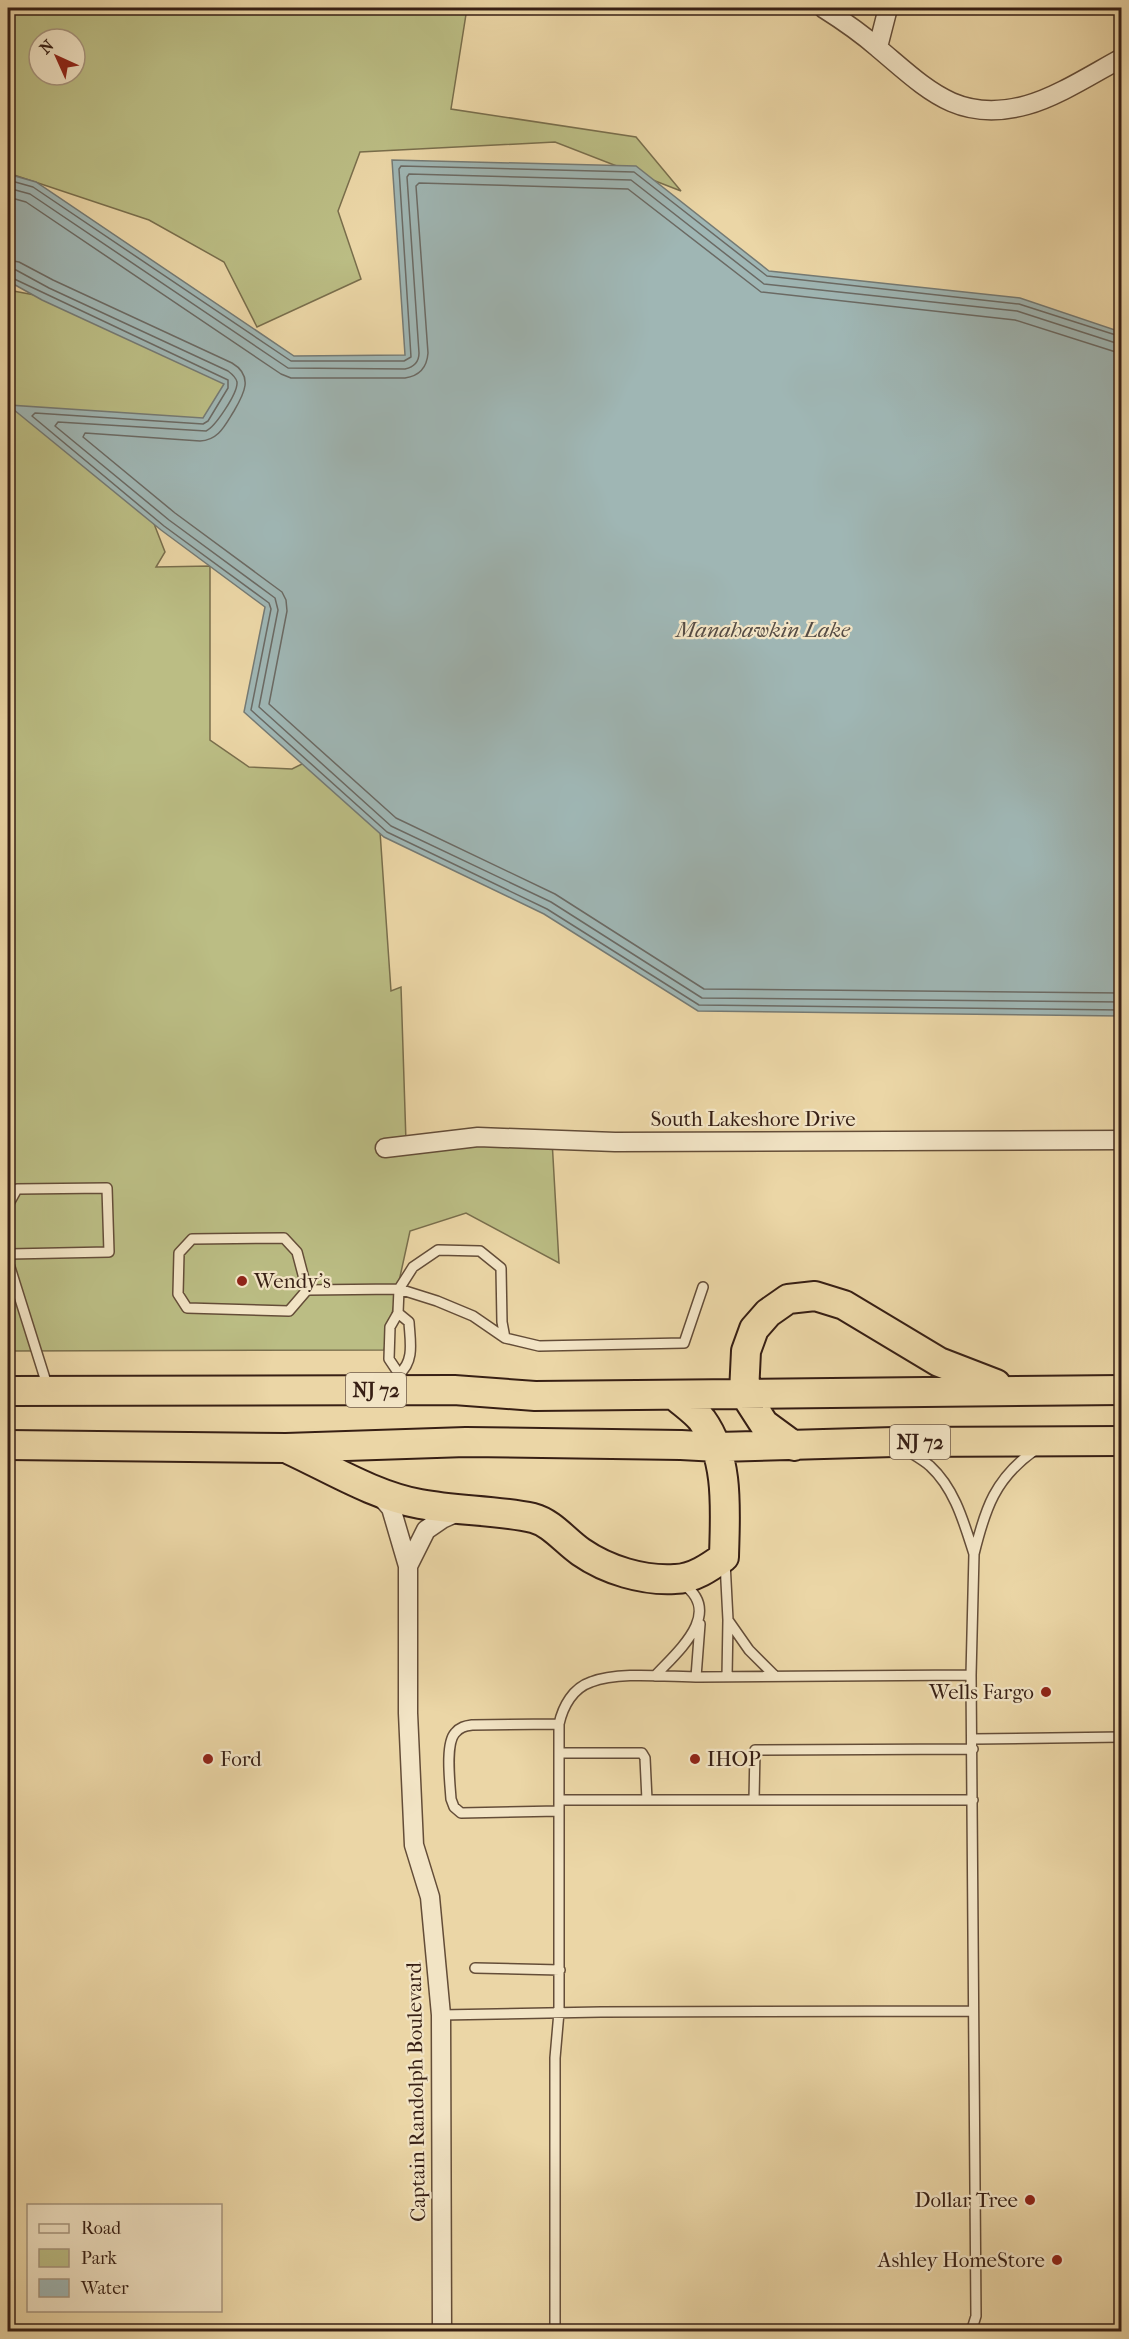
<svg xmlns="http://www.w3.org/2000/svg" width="1129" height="2339" font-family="'IM FELL French Canon',serif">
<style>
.green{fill:#bbbd84;stroke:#796e4c;stroke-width:1.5;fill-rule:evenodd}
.water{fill:#9fb6b4;stroke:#757a74;stroke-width:1.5}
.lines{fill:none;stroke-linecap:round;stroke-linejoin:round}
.shore{stroke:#6b6a64;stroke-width:1.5}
.service-casing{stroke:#644d38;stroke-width:12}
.minor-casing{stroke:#644d38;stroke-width:21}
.trunk-casing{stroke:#371f14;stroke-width:32}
.service{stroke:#f2e4c5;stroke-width:9}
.minor{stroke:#f2e4c5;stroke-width:18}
.trunk{stroke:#ebd6a6;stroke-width:28}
.poi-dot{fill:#8f2418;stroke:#f2e4c5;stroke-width:2}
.labels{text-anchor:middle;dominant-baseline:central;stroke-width:4.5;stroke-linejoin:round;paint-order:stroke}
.shield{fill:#f2e4c5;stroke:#6f5a49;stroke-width:1.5}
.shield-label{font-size:20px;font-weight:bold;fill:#371f14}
.street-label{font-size:21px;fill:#371f14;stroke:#f2e4c5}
.poi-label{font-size:21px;fill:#371f14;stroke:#f2e4c5;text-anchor:start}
.water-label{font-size:22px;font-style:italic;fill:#564c44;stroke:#f2e4c5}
</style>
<rect width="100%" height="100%" fill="#ebd6a6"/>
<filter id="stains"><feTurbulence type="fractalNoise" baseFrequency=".00333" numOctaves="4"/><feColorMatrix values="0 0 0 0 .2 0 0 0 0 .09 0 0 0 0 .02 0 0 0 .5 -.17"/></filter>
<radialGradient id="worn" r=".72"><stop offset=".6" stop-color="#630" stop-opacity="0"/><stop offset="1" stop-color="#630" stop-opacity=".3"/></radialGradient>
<path class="green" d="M8,8H467L451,109L636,137L681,191L555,142L360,152L338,211L361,279L257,327L224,262L149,220L8,173ZM39,39H75V75H39Z
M8,290L88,305L247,382L144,498L165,552L156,567L210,566V740L249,767L292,769L306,762L379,817L391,991L401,987L406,1142L552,1140L559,1263L466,1213L410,1231L384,1350L8,1351Z"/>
<path class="water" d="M392,160L636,166L769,271L1020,298L1121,332V1016L698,1011L544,914L384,837L244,712L265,607L161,530L8,405L203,418L224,384L42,300L8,281V174L36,182L294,356L405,355Z"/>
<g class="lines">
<path class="shore" d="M8,180L33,187L291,361H404L411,357L399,169L401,166L634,172L767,276L1019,304L1122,337
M8,188L30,194L288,368L405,369C414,367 419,362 419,353L407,177L409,174L631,180L764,284L1017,311L1122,345
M8,197L26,202L281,374L291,378H405C419,376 427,367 428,353L416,186L419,183L628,189L761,292L1015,320L1122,354
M8,260L19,262L53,280L232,363C254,376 244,394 234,411C225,425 219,440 200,441L85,433L83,437L175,513L282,592L286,600L287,611L269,704L396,818L555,894L704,989L1122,993
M8,269L16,270L49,288L228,371C232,374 236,377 237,382C238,393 215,427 206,431L58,422L55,426L169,520L275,598L278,610L259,707L391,826L551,902L702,998L1122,1002
M8,276L228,380V388L208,421L203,424L35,413L32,416L164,526L269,603L271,609L251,710L387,832L547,909L699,1005L1122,1010"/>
<defs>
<path id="service" d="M438,1250L480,1251L501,1268L502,1322L505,1338L473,1316L437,1301L399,1289L413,1267Z
M9,1254L109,1252L107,1188L17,1189L8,1205L9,1264L48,1388
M307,1290L297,1252L284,1238L192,1239L179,1253L178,1294L187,1308L289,1311L307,1290L399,1289L398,1313L390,1327L389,1359L399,1374V1388
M398,1313L409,1322C410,1341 415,1361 399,1374
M505,1338L539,1346L684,1343L703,1287
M906,1450C914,1455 923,1460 930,1466C955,1489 964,1523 974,1554C985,1509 995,1478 1035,1450
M725,1562L728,1620L727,1677
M728,1620L749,1650L774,1675
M655,1676C678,1651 724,1613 683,1584
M696,1677L700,1624
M559,1724L472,1725C465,1726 460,1727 455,1733C445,1744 450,1783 451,1799L454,1807L461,1813L559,1811
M973,1739L1122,1737
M559,1753H642L645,1758L647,1800
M559,1800H973
M754,1800L755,1750L973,1749
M475,1968L560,1970
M441,2015L601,2012L973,2011
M555,2332V2058L559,2012V1724C563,1706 573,1688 591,1682C619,1671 669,1677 700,1677C791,1676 881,1675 971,1675
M971,2332L976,2316L971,1675L974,1554"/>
<path id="minor" d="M823,8C842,20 861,33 878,48C927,89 958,124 1027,105C1057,97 1094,73 1122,58
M878,47L888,8
M385,1148L478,1137L615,1142L1122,1140
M378,1493L391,1508L408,1566V1713L414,1845L430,1897L441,2015L442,2332
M408,1566L426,1530L442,1519L460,1511"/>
<path id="trunk" d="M8,1391L454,1390L535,1396L1122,1390
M8,1445L286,1448L466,1442L681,1445L718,1447L894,1442L1122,1441
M794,1446L764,1424L744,1393L746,1351L754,1329L768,1313L788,1299L815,1296L844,1305L939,1362L996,1384
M290,1450C331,1469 375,1496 420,1504C457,1511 496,1510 533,1518C552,1523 565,1541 581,1552C607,1570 643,1581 675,1579C693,1579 710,1567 724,1557C725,1512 730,1459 702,1420C695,1411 683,1403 674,1395"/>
</defs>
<use href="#service" class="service-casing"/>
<use href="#minor" class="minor-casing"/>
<use href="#trunk" class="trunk-casing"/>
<use href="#service" class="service"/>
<use href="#minor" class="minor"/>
<use href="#trunk" class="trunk"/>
</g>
<g class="poi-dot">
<circle cx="242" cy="1281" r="6"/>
<circle cx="1046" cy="1692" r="6"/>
<circle cx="208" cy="1759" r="6"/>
<circle cx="695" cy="1759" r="6"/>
<circle cx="1030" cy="2200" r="6"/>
<circle cx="1057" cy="2260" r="6"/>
</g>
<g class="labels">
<g class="shield">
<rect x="346" y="1373" width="60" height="34" rx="4.5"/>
<rect x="890" y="1425" width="60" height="34" rx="4.5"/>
</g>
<g class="shield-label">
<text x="376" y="1390">NJ 72</text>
<text x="920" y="1442">NJ 72</text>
</g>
<g class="street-label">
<text x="753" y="1119">South Lakeshore Drive</text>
<text transform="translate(416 2092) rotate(-91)">Captain Randolph Boulevard</text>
</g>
<g class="poi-label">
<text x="254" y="1281">Wendy's</text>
<text x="1034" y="1692" text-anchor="end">Wells Fargo</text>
<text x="220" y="1759">Ford</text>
<text x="707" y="1759">IHOP</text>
<text x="1018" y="2200" text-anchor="end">Dollar Tree</text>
<text x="1045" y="2260" text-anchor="end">Ashley HomeStore</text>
</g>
<g class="water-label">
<text x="763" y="630">Manahawkin Lake</text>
</g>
</g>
<rect width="1129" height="2339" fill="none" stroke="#ebd6a6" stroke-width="30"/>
<rect x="9" y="9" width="1111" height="2321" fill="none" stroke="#371f14" stroke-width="3"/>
<rect x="15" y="15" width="1099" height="2309" fill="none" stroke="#371f14" stroke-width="1.5"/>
<rect x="27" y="2204" width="195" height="108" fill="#f2e4c5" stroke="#a7957e" stroke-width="1.5"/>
<rect x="39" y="2224" width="30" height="9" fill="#f2e4c5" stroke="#a7957e" stroke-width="1.5"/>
<text x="81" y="2234" font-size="18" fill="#371f14">Road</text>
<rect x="39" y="2249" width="30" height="18" fill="#bbbd84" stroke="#a7957e" stroke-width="1.5"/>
<text x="81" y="2264" font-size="18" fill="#371f14">Park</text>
<rect x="39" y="2279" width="30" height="18" fill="#9fb6b4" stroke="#a7957e" stroke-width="1.5"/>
<text x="81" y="2294" font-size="18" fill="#371f14">Water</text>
<g transform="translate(57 57) rotate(315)"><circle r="28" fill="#f2e4c5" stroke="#a7957e" stroke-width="1.5"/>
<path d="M0-4.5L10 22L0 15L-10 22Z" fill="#8f2418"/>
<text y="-9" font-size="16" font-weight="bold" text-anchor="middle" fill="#371f14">N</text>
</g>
<rect width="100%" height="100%" filter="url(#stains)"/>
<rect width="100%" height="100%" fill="url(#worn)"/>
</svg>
